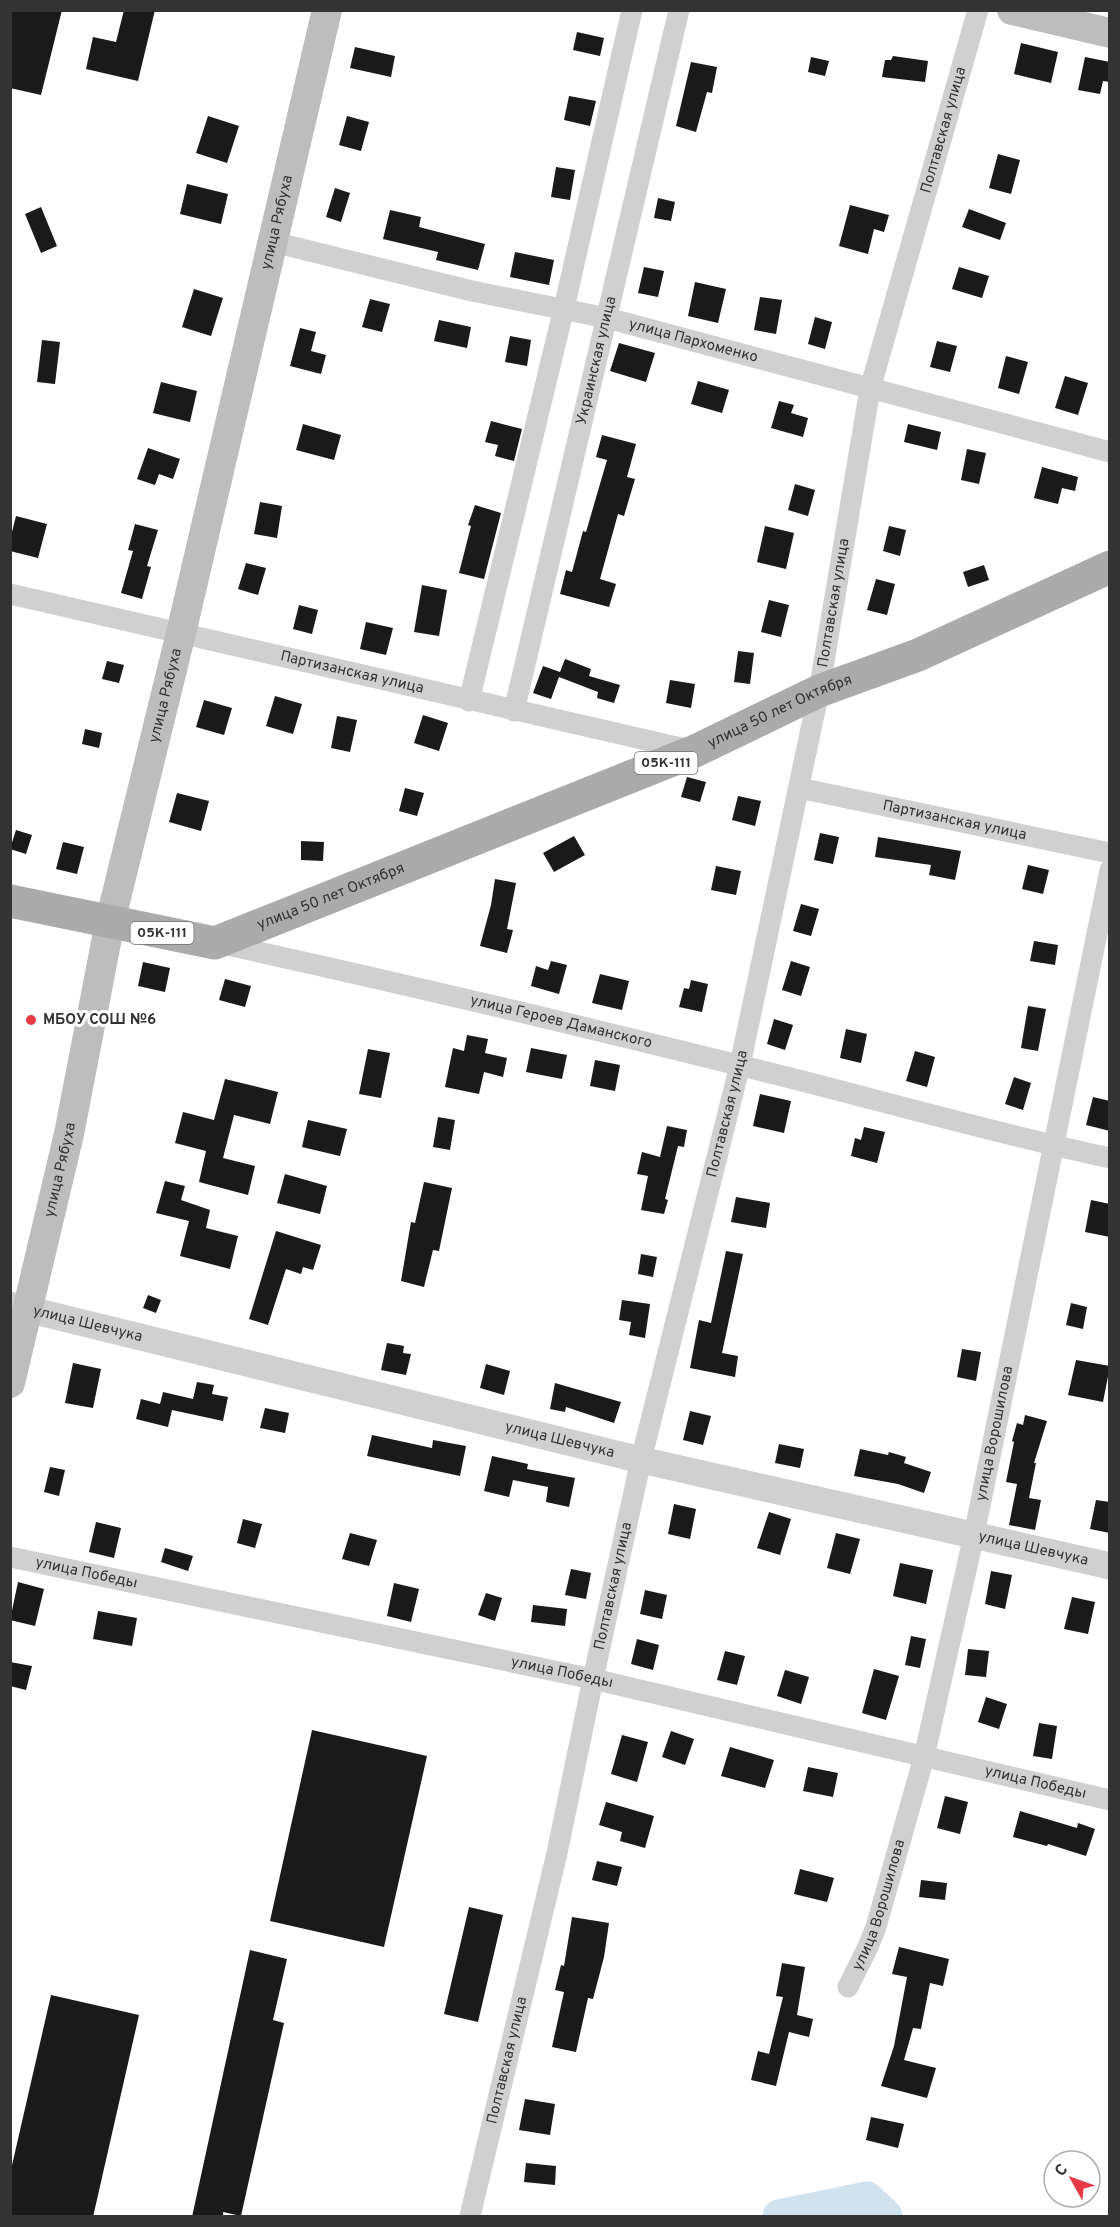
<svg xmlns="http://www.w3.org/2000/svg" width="1120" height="2227" font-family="Overpass,sans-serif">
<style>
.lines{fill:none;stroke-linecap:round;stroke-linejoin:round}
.river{stroke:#cfe2ee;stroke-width:33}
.building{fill:#1a1a1a}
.minor{stroke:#d0d0d0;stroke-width:21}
.tertiary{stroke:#d0d0d0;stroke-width:27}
.secondary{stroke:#bdbdbd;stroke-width:30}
.primary{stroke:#ababab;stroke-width:33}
.poi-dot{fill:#e63946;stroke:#fff;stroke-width:2}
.labels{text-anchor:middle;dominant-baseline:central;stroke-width:6;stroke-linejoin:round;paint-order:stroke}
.shield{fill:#fff;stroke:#707070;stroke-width:1.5}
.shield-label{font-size:14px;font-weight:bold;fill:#333}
.street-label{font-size:15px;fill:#333;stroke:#fff}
.poi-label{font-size:15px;font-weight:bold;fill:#333;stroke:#fff;text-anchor:start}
</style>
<rect width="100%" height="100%" fill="#fff"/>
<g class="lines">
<path class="river" d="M779,2216L867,2198L886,2216"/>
</g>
<path class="building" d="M10,10H62L41,95L10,88Z
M124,10H155L138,81L86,69L93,37L116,42Z
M577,32L604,38L600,56L573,50Z
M1021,43L1058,52L1051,83L1014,74Z
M355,47L395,56L391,77L350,68Z
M893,56L928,61L925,82L882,77L885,60H891Z
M811,57L829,61L825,76L808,72Z
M1085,57L1110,62V82L1103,81L1100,94L1078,90Z
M691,62L717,67L712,93L707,92L696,132L676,126Z
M569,96L596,101L590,126L564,120Z
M208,116L239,126L227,163L196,153Z
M347,116L369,122L361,151L339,145Z
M998,154L1020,160L1011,194L989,188Z
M556,167L575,170L570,200L551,197Z
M187,184L228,194L221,224L180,214Z
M335,188L350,193L341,222L326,217Z
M658,198L675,202L671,221L654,218Z
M850,205L889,215L884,232L874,229L868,254L839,246Z
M41,207L57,246L41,253L25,214Z
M969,209L1006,223L1000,240L962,227Z
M390,210L421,217L419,227L485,244L478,270L436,260L438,252L383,239Z
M515,252L554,260L549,285L510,277Z
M644,267L664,271L658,297L638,293Z
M959,267L989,276L982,298L952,289Z
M695,282L726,289L718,323L688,316Z
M194,289L223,298L211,336L182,327Z
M760,297L782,300L776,334L754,330Z
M370,299L390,304L382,332L362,327Z
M815,317L832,322L825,349L808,344Z
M439,320L471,327L467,348L434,341Z
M300,328L316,332L311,351L326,355L321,374L290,366Z
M510,336L531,340L527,366L505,362Z
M42,340L60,342L55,384L37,382Z
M937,341L957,346L950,372L930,367Z
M619,343L655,353L646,382L610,371Z
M1006,356L1028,362L1019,394L998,388Z
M1065,376L1088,383L1078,415L1055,408Z
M698,381L729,390L722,413L691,404Z
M161,382L197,391L190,422L153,413Z
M779,401L794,405L791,413L808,418L803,437L771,428Z
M491,421L522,429L514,461L495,456L498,445L485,442Z
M303,424L341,435L334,460L296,450Z
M908,424L941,432L937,450L904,442Z
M602,435L636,444L627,477L635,479L624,516L618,514L600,579L616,584L609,607L560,594L566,570L572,572L583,531L586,532L607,460L596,457Z
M148,448L180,459L173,479L159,474L155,485L137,479Z
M967,449L986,453L979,484L961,480Z
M1042,467L1078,477L1075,491L1062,488L1058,504L1034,498Z
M795,484L815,490L808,516L788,510Z
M260,502L282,506L277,538L254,534Z
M475,505L501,513L484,579L459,573L471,526L468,525Z
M16,516L47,524L38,558L10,551V540Z
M135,524L158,530L147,566L151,567L142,599L121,593L133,551L128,550Z
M765,526L794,533L786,569L757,562Z
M889,526L906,530L900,556L883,551Z
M246,563L266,568L258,595L238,589Z
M984,565L989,580L968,587L963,572Z
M876,579L895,584L887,615L867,610Z
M422,585L447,590L439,636L414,632Z
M769,600L789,605L781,637L761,632Z
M299,605L318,610L312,634L293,629Z
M366,622L393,628L386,655L360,649Z
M738,651L754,653L750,684L734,682Z
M565,659L591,669L589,676L620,685L614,703L597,698L598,692L559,677L551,699L533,693L543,666L560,672Z
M107,661L124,665L119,683L102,679Z
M670,680L695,684L691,708L666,703Z
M275,696L302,704L293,734L266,726Z
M204,700L232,708L224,735L196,727Z
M423,715L448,723L439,751L414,743Z
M337,716L357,720L350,752L331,748Z
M85,729L102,733L99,748L82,744Z
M687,777L706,782L700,802L681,797Z
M405,788L424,793L417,816L399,811Z
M177,793L209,801L201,831L169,822Z
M738,796L761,801L755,826L732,820Z
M16,830L32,835L26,854L10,849Z
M820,833L839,837L833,864L814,860Z
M574,836L585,855L554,872L543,853Z
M878,837L961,851L955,880L929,875L931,865L875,857Z
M301,841L324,842L323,861L301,860Z
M63,842L84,847L77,874L56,869Z
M1028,865L1049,870L1043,894L1022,889Z
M716,866L741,871L736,895L711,890Z
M495,879L516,883L507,929L513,930L507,953L480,946L491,905Z
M801,904L819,909L811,936L793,931Z
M1034,941L1058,945L1055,965L1030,961Z
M551,961L567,965L559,994L531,986L536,966L548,970Z
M791,961L810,967L801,996L782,990Z
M143,962L170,968L165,992L138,986Z
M600,974L629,981L622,1010L592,1003Z
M225,979L251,986L245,1007L219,1000Z
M691,980L708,984L702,1012L679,1007L684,988L689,989Z
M1028,1006L1046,1009L1038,1051L1021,1048Z
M774,1019L793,1025L785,1050L767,1044Z
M846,1029L867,1034L861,1063L840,1058Z
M467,1035L488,1039L485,1053L507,1058L503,1077L484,1072L479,1094L445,1087L453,1048L464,1051Z
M531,1048L567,1055L562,1079L526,1072Z
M368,1049L390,1053L381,1098L359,1094Z
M915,1051L935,1057L927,1087L906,1081Z
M595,1060L620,1065L615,1091L590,1086Z
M1014,1077L1031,1083L1023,1110L1005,1104Z
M225,1079L278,1092L270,1124L234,1115L223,1158L255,1166L248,1195L199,1182L206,1151L175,1143L183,1112L214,1120Z
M760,1094L791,1101L784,1133L753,1126Z
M1093,1097L1110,1101V1131L1086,1125Z
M438,1117L455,1120L450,1150L433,1147Z
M308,1120L347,1129L340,1156L302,1147Z
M667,1126L687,1130L684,1147L678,1146L665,1199L668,1200L664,1214L641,1210L648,1176L637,1174L642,1152L660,1157Z
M864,1127L885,1132L877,1163L851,1156L855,1138L861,1140Z
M285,1174L327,1186L320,1214L277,1203Z
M165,1181L185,1186L181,1200L210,1210L206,1228L238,1236L230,1269L180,1256L189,1221L156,1213Z
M424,1182L452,1188L439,1251L433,1250L424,1287L401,1281L411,1222L415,1223Z
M736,1197L770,1203L766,1228L731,1222Z
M1091,1200L1110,1204V1237L1085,1232Z
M276,1231L321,1245L313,1270L303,1267L301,1274L286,1269L268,1325L249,1319Z
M726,1251L743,1254L722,1353L738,1356L735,1377L690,1368L699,1320L711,1323Z
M641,1254L657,1257L653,1277L638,1274Z
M148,1295L161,1300L156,1313L143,1308Z
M622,1300L650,1304L645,1338L629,1335L631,1322L619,1320Z
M1071,1303L1087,1307L1083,1329L1066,1325Z
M387,1343L404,1346L403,1353L411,1354L406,1375L381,1370Z
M962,1349L981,1352L976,1381L957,1377Z
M1076,1360L1110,1366L1103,1402L1068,1395Z
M73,1363L101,1369L93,1408L65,1403Z
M486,1364L510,1371L504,1395L480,1388Z
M197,1382L214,1385L212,1394L228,1397L223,1421L172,1410L168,1427L136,1419L141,1399L160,1404L163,1392L193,1399Z
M555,1383L621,1402L614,1423L566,1407L565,1412L550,1409Z
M265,1408L289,1413L285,1433L260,1428Z
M690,1411L711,1416L703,1445L683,1440Z
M1025,1415L1047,1421L1034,1463H1036L1029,1498L1041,1500L1035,1530L1009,1525L1017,1484L1006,1482L1014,1442L1012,1441L1017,1423L1023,1425Z
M372,1435L432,1448L433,1440L466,1446L460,1476L367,1456Z
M779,1444L804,1449L800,1468L775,1463Z
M860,1449L888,1455L889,1452L906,1457L904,1463L931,1472L924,1493L898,1484L854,1476Z
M492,1456L528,1464L527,1469L575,1478L569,1507L546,1502L548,1487L513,1480L509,1497L484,1491Z
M50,1467L65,1470L59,1496L44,1492Z
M1096,1500L1110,1502V1533L1090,1529Z
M674,1504L696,1509L690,1539L668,1534Z
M769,1512L791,1519L780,1555L757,1548Z
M243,1519L262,1524L255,1548L237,1543Z
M96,1522L121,1528L114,1558L89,1552Z
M350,1533L377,1540L369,1566L342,1559Z
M836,1533L860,1539L850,1574L827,1568Z
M165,1548L193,1556L188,1571L161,1562Z
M900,1563L933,1570L926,1604L893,1596Z
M571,1569L591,1573L586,1599L565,1595Z
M991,1571L1012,1575L1005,1609L985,1604Z
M18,1582L44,1589L35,1626L10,1620Z
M394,1583L419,1589L411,1622L387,1616Z
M645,1590L667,1595L662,1619L640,1614Z
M486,1593L502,1598L495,1621L478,1615Z
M1072,1597L1095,1602L1088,1634L1064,1629Z
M533,1605L567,1609L565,1626L531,1622Z
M98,1611L137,1618L132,1646L93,1639Z
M911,1636L926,1639L920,1668L905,1665Z
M637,1639L659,1645L653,1670L631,1664Z
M968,1649L989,1651L986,1677L965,1675Z
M725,1651L745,1656L737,1685L717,1680Z
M10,1662L32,1666L26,1690L10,1686Z
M874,1669L899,1676L886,1720L862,1713Z
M785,1670L809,1677L801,1704L777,1696Z
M986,1697L1007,1704L999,1729L978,1722Z
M1039,1723L1057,1726L1052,1759L1033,1756Z
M312,1730L427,1756L384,1947L270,1921Z
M671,1731L694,1739L685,1765L662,1757Z
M622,1735L648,1742L637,1782L611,1774Z
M730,1747L774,1760L765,1788L721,1776Z
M808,1767L838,1773L833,1797L803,1791Z
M945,1796L968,1802L960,1834L937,1828Z
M606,1802L654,1816L645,1848L620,1841L622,1832L599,1825Z
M1020,1811L1077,1828L1078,1823L1095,1829L1086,1856L1048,1844L1047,1846L1013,1837Z
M597,1861L622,1867L617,1886L592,1880Z
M800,1869L834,1878L827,1902L794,1894Z
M921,1880L947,1883L945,1900L919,1897Z
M469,1907L503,1915L478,2022L444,2014Z
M572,1917L609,1923L604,1957L593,1999L588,1998L576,2052L552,2047L564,1992L555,1990L561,1965L564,1966Z
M899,1947L949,1959L943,1986L930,1983L921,2029L913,2028L904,2060L936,2068L927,2098L881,2086L894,2046L907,1977L892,1974Z
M250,1950L287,1959L273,2020L284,2023L241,2216L223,2212V2217H192Z
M782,1963L805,1967L797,2015L813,2019L809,2037L789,2032L776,2086L751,2080L758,2051L769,2054L783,1997L776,1996Z
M51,1995L139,2015L93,2217H10V2174Z
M525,2099L555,2104L550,2135L519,2130Z
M871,2117L904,2124L898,2148L866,2140Z
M526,2163L556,2166L555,2185L524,2182Z"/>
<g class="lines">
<g class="minor">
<path id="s1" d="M273,242L472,291L607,318L1110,452"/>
<path id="s2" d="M10,594L694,751"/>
<path d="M469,701L564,308L632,10"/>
<path id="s3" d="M514,711L679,10"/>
<path id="s4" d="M799,788L1110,853"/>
<path id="s5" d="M218,943C392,981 565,1022 738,1065C862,1095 985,1131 1110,1158"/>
<path id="s6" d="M10,1557L593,1679L1110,1800"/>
<path id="s7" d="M848,1987L868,1947L876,1927L924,1757L974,1535L1110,870"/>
<path id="s8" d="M470,2216L557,1853L593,1679L641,1460L740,1065L819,691L870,389L978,10"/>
</g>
<path class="tertiary" id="s9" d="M10,1305L641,1460L1110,1566"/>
<g class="secondary">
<path d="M1012,10L1110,33"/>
<path id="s10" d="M10,1383L69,1134L110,922L181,633L327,10"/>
</g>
<path class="primary" id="s11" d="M10,901L215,943L695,751L819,691L918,655L1110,567"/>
</g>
<circle class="poi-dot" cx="31" cy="1020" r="6"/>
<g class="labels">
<g class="shield">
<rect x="634.5" y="752" width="63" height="22" rx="4.5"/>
<rect x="130.5" y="922" width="63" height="22" rx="4.5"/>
</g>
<g class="shield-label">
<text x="666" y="763">05К-111</text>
<text x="162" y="933">05К-111</text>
</g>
<g class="street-label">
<text stroke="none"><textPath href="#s8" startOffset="2140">Полтавская улица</textPath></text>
<text stroke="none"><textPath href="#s10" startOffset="1191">улица Рябуха</textPath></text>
<text stroke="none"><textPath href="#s1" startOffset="432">улица Пархоменко</textPath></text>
<text stroke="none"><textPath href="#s3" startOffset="360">Украинская улица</textPath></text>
<text stroke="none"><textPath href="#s8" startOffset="1654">Полтавская улица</textPath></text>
<text stroke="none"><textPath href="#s2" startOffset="351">Партизанская улица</textPath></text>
<text stroke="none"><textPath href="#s10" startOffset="705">улица Рябуха</textPath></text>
<text stroke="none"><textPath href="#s11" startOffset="820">улица 50 лет Октября</textPath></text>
<text stroke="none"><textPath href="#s4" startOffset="159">Партизанская улица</textPath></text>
<text stroke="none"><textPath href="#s11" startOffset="334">улица 50 лет Октября</textPath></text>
<text stroke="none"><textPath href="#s5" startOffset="352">улица Героев Даманского</textPath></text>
<text stroke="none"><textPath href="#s8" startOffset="1132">Полтавская улица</textPath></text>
<text stroke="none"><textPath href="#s10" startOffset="219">улица Рябуха</textPath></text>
<text stroke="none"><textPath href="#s9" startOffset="80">улица Шевчука</textPath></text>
<text stroke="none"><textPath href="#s7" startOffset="574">улица Ворошилова</textPath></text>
<text stroke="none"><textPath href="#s9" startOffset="566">улица Шевчука</textPath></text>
<text stroke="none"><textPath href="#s9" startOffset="1052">улица Шевчука</textPath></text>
<text stroke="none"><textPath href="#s6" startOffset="78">улица Победы</textPath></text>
<text stroke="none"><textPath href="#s8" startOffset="646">Полтавская улица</textPath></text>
<text stroke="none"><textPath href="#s6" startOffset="564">улица Победы</textPath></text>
<text stroke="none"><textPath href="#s6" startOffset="1050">улица Победы</textPath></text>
<text stroke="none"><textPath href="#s7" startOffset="88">улица Ворошилова</textPath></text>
<text stroke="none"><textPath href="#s8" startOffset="160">Полтавская улица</textPath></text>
</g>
<g class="poi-label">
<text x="43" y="1020">МБОУ СОШ №6</text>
</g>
</g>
<rect width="1120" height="2227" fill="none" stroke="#333333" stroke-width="24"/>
<g transform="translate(1072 2179) rotate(310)"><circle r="28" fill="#ffffff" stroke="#adadad" stroke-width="1.5"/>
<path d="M0-4.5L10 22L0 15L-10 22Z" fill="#e63946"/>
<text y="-9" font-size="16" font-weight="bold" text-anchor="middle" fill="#333333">С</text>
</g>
</svg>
